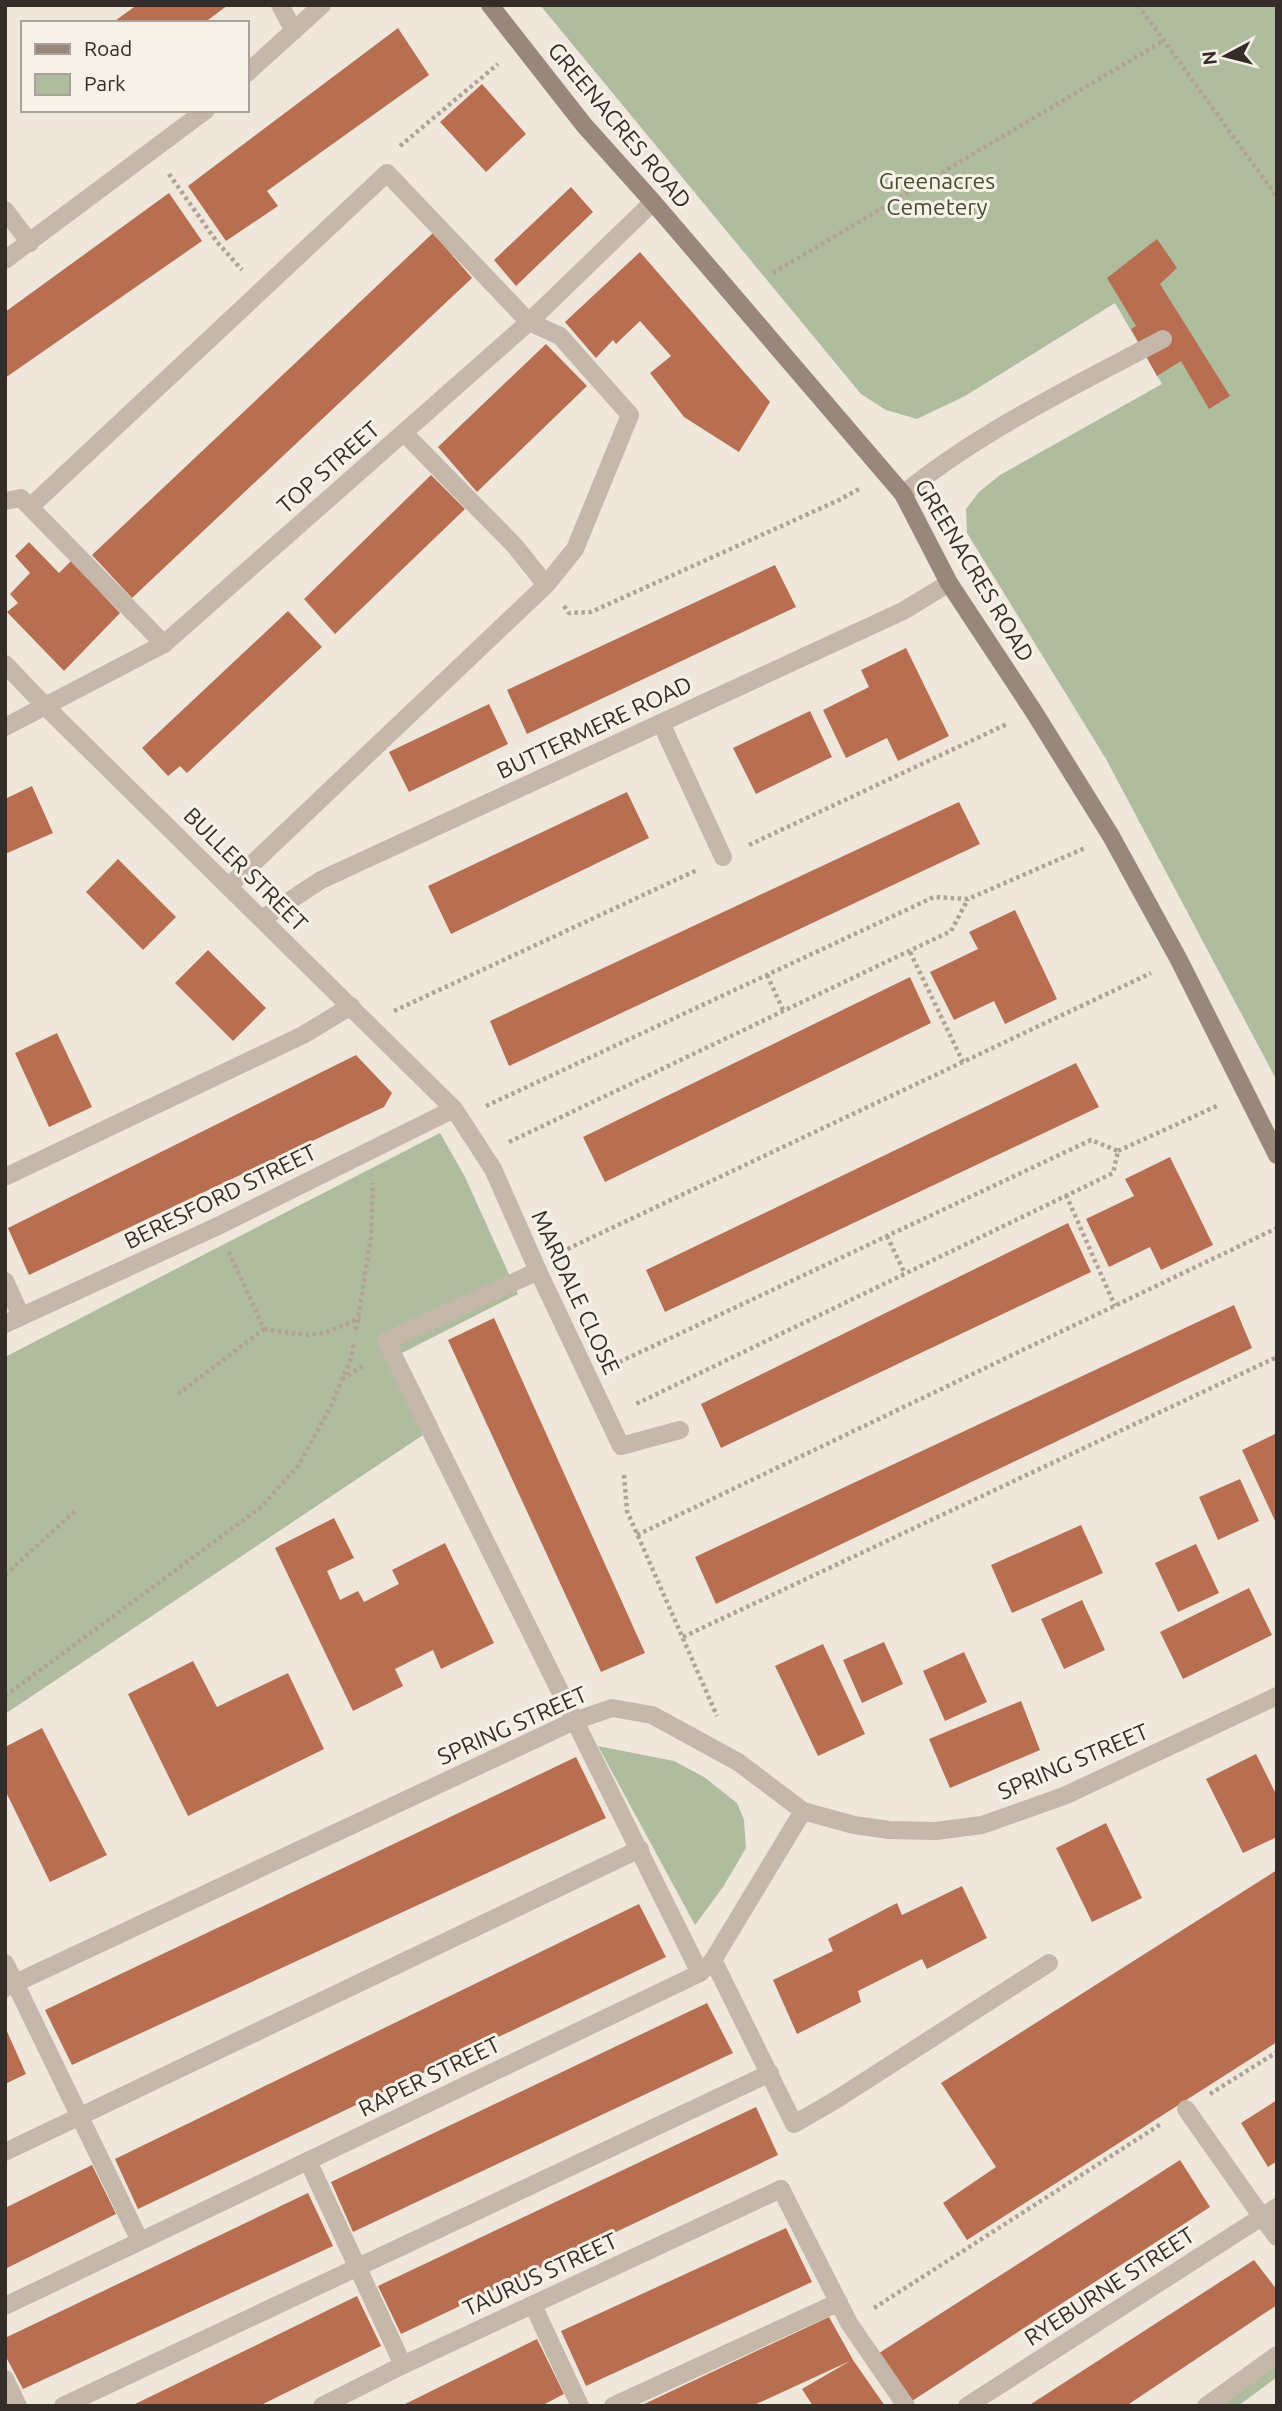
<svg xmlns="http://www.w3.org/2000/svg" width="1282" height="2411" font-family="Ubuntu,sans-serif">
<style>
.green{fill:#b0bc9e}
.building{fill:#b86e51}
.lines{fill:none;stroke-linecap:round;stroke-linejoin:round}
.path{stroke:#b1a294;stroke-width:4.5;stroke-dasharray:3.5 3.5;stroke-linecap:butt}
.lane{stroke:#c5b7a9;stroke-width:18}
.street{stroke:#c5b7a9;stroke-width:18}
.secondary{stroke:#99877b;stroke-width:18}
.labels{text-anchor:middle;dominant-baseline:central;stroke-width:6;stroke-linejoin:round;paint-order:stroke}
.street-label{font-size:23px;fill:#332c28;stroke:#f7f1e7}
.park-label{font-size:23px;fill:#414f2f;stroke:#f7f1e7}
</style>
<rect width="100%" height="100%" fill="#efe7dc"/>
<path class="green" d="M540,5H1277V1081L1106,759L967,533L966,509L979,492L1000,475L1162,384L1115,303L965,396L917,419L886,410L861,394Z
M440,1133L465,1177L518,1294L402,1353L438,1425L5,1714V1357Z
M598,1746L674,1761L704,1777L737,1803L744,1820L746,1848L723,1887L695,1925Z
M1277,2365V2377L1238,2406H1220Z"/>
<path class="building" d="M137,5H228L204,23H112Z
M398,28L429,75L267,191L278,206L226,241L188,186Z
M482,84L526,134L486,172L440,122Z
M571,187L593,212L516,286L494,260Z
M169,193L202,241L5,378V312Z
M433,233L472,278L132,598L92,555Z
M1157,239L1177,268L1160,284L1230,396L1209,409L1181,361L1157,376L1131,329L1136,326L1107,278Z
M640,252L770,402L739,452L684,417L650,373L671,356L640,321L616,344L613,340L596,358L565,322Z
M546,344L587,386L477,492L438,447Z
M431,475L465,509L335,634L304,599Z
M29,542L59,573L71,561L120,613L64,671L7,612L18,603L10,594L30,573L15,556Z
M775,565L796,607L527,734L507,690Z
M288,611L322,647L187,773L180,766L168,776L142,748Z
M906,648L949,736L898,761L887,738L846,758L823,710L869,687L861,670Z
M489,704L508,744L409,792L389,752Z
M810,711L832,757L756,794L733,748Z
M32,786L53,833L5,854V799Z
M627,792L649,838L451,934L428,886Z
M959,802L980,844L509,1066L490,1021Z
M118,859L176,917L143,950L86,892Z
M1015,910L1057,999L1005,1024L994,1001L954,1020L930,972L978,949L969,932Z
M208,950L266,1008L233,1041L175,983Z
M910,977L931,1023L605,1182L583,1137Z
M57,1033L92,1107L49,1127L15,1053Z
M356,1055L392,1093L384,1107L29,1275L8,1228Z
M1076,1063L1099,1107L665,1312L646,1270Z
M1170,1157L1213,1245L1161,1270L1150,1247L1109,1267L1086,1219L1134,1196L1125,1179Z
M1068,1223L1091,1272L721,1448L701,1404Z
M1234,1305L1252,1348L716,1604L695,1557Z
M494,1318L645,1653L601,1672L448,1340Z
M1277,1433V1525L1242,1450Z
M1240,1479L1259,1521L1218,1540L1199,1497Z
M334,1518L354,1558L327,1571L340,1600L358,1591L364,1602L399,1584L392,1570L445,1543L494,1643L441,1669L433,1650L395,1669L403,1686L353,1711L275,1548Z
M1081,1525L1103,1573L1012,1613L991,1565Z
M1196,1544L1219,1593L1178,1612L1155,1563Z
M1249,1588L1272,1635L1183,1679L1160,1632Z
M1082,1600L1105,1650L1064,1669L1041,1619Z
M884,1642L903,1684L862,1703L843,1660Z
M823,1644L865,1734L818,1756L775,1666Z
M964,1652L987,1702L945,1721L923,1671Z
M193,1661L217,1707L288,1673L324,1749L188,1816L128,1694Z
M1021,1701L1040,1750L950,1788L929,1739Z
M42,1728L107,1855L50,1882L5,1790V1747Z
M1256,1754L1277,1796V1837L1243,1853L1206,1779Z
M576,1757L606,1818L72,2065L45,2010Z
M1106,1823L1142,1898L1092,1922L1056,1848Z
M1277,1870V2042L967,2240L943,2203L996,2167L941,2083Z
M962,1886L987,1938L927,1969L922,1959L858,1991L861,2002L797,2034L773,1980L833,1951L828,1939L897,1903L902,1915Z
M639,1904L666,1957L138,2209L115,2159Z
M707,2003L733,2053L353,2232L331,2182Z
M5,2027L26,2074L5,2084Z
M1277,2100V2161L1268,2167L1241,2123Z
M756,2107L778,2155L401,2334L378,2286Z
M1180,2160L1210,2207L909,2403L876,2355Z
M92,2165L116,2214L5,2269V2208Z
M308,2193L333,2246L23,2389L5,2355V2338Z
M786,2228L812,2282L586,2386L561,2331Z
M1254,2260L1277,2290V2305L1126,2406H1028Z
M357,2296L381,2346L259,2406H131Z
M829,2317L853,2360L885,2406H813L802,2389L850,2361L752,2406H640Z
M537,2339L564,2394L541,2406H401Z"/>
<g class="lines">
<path class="path" d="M1138,5L1277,197
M400,146L498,64
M169,174L217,242L242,270
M773,273L1163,41
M564,606L569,613L591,612L839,500L861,488
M749,845L1007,724
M910,952L963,1062
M767,975L784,1012
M394,1011L697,870
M486,1106L934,897L968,899L1085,848
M509,1142L951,931L968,899
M1118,1151L1219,1105
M1066,1195L1115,1306
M887,1236L905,1274
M561,1252L1151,973
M264,1329L306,1335L325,1333L360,1318
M356,1330L371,1237L373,1183
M613,1365L1091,1140L1118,1151L1113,1173L634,1405
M342,1379L364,1365
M178,1394L264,1329L229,1252
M624,1475L627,1511L717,1716
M637,1535L1277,1228
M5,1575L75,1511
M683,1637L1277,1357
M5,1696L260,1508L298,1466L331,1406L351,1358L354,1342
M1210,2094L1277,2052
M874,2308L1161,2124"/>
<path class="lane" d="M280,5L294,31
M404,433L515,546L546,585
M903,494C982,430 1074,386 1163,339
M5,501L21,498L164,644
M30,507L387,173L529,322L560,336L630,415L575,549L546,585L229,886
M661,723L723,857
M5,1177L303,1035L351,1006
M538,1271L386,1341L700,1973
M713,1960L794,2124L834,2101L1049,1963
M15,1983L140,2241
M1186,2109L1262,2217
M5,2152L640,1849
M308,2161L403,2365
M781,2189L849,2323L906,2406
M533,2305L580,2406
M5,2379L18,2406
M63,2406L770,2073
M613,2406L839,2302
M1206,2406L1277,2355"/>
<path class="street" d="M247,73L322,5
M5,210L30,243
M5,260L206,110
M5,664L46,707L454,1109L493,1169L538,1271L621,1446L680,1430
M5,727L164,644L529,322L653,202
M262,919L321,880L903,611L949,583
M5,1281L21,1316
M5,1324L218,1226L454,1109
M5,1963L15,1983
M5,1988L574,1721L612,1708L652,1715L738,1762L803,1811L854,1825L889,1830L936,1831L982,1825L1064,1796L1277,1696
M1262,2217L1277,2237
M5,2306L700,1973L713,1960L803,1811
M322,2406L403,2365L781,2189
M967,2406L1277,2207"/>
<path class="secondary" d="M490,5L584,125L653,202L903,494L949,583L1034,712L1111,836L1179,960L1277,1155"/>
</g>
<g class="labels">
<g class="street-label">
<text transform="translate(620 125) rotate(50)">GREENACRES ROAD</text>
<text transform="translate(328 467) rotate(-41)">TOP STREET</text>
<text transform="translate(975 570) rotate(59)">GREENACRES ROAD</text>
<text transform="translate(594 727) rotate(-25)">BUTTERMERE ROAD</text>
<text transform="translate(246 869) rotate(45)">BULLER STREET</text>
<text transform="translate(220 1196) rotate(-26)">BERESFORD STREET</text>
<text transform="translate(576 1292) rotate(65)">MARDALE CLOSE</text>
<text transform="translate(512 1725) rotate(-24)">SPRING STREET</text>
<text transform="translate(1073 1761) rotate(-23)">SPRING STREET</text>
<text transform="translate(429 2076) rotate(-26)">RAPER STREET</text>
<text transform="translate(540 2274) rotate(-25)">TAURUS STREET</text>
<text transform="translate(1109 2286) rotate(-33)">RYEBURNE STREET</text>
</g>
<g class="park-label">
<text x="937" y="180">Greenacres<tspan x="937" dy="26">Cemetery</tspan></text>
</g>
</g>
<rect width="1282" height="2411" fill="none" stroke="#332c28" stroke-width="14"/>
<rect x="21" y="21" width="228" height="91" fill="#f7f1e7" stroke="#a9a29b" stroke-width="2"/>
<rect x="35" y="44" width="35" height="10" fill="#99877b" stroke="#a9a29b" stroke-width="2"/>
<text x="84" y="56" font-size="21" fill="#332c28">Road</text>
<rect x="35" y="74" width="35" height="21" fill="#b0bc9e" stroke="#a9a29b" stroke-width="2"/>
<text x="84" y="91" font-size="21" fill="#332c28">Park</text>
<g transform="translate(1226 56) rotate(263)" stroke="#f7f1e7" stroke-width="5" paint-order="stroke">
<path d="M0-5L12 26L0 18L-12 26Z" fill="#332c28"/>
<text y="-10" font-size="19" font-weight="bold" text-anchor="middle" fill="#332c28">N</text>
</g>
</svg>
